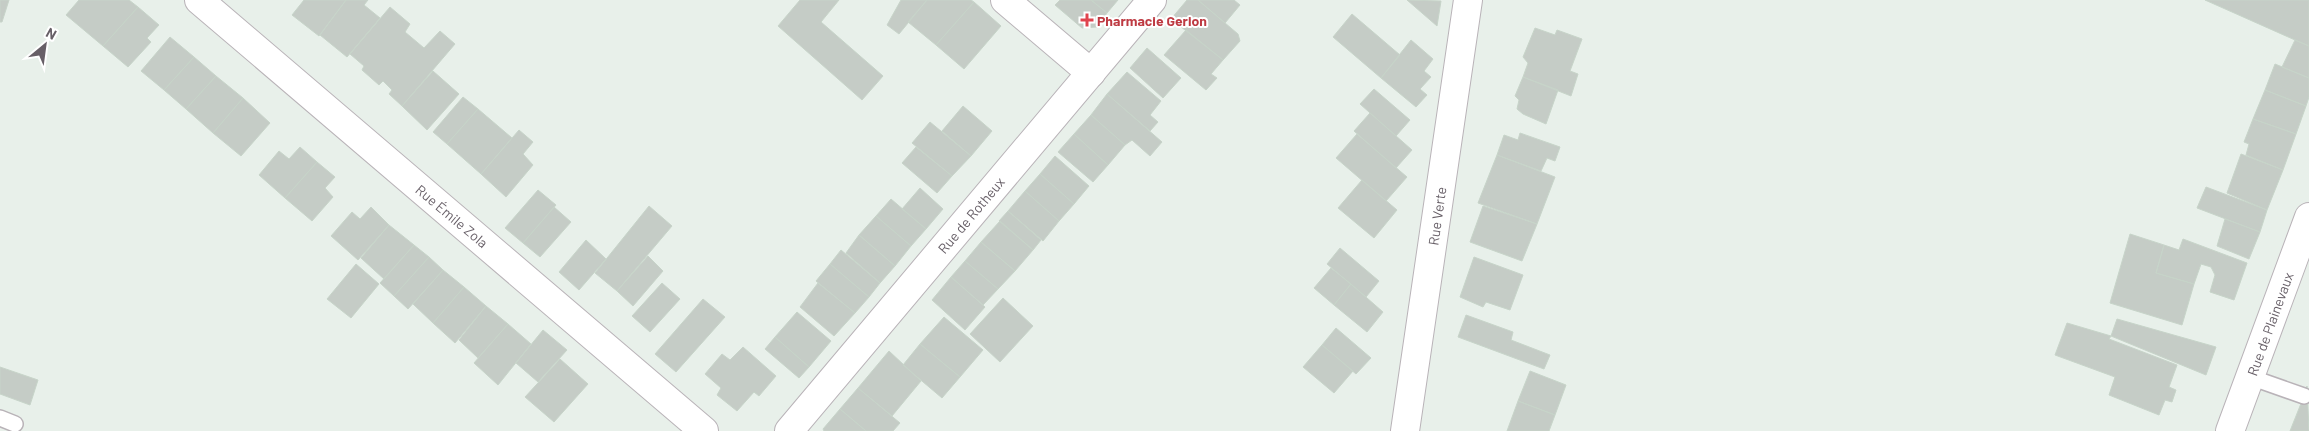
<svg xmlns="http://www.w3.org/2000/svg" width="2309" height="431" font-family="Barlow,sans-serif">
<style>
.building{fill:#c5ccc6;stroke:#c7d4c9}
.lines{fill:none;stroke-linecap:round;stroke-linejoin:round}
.service-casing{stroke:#b9b3b8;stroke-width:18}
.minor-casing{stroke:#b9b3b8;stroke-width:30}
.tertiary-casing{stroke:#b9b3b8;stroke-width:30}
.service{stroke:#fff;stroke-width:15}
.minor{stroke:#fff;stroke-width:28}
.tertiary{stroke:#fff;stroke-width:28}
.health-dot{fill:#e0444e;stroke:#fff;stroke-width:2}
.labels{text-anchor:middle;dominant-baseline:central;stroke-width:4;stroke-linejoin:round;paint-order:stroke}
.health-label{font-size:14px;font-weight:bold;fill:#be3a42;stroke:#fff;text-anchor:start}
.street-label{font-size:14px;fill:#675f67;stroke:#fff}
</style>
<rect width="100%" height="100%" fill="#e8f0ea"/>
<path class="building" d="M0,0H9L2,22H0Z
M79,0H129L138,7L103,46L66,15Z
M304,0H346L319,36L292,15Z
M346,0H368L364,5L380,18L347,57L320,35Z
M800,0H839L821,22L883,76L862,100L778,26Z
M901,0H927L899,34L887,25Z
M927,0H971L974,2L936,45L908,22Z
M1060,0H1091L1107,13L1097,27L1082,28L1055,5Z
M1091,0H1118L1107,13Z
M1187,0H1198L1238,34L1240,41L1223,60L1171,19Z
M1198,0H1234L1240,5L1225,23Z
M1407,0L1441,1L1437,26Z
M2205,0H2309V46L2295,40Z
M974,2L1001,26L964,69L936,45Z
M138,7L159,25L147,38L151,42L128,67L103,46Z
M390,7L410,24L405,32L424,48L440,31L455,44L402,106L389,94L392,90L383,81L379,85L362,70L364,66L350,54Z
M1352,14L1400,55L1381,78L1333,37Z
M1535,28L1555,35L1557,30L1582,39L1570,71L1578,74L1571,96L1523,77L1528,63L1523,57Z
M1186,30L1223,60L1211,74L1217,78L1206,90L1164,55Z
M170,37L194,57L164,90L141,71Z
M1411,40L1433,59L1424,71L1431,77L1420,89L1427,95L1416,107L1381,78Z
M2295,40L2309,46V78L2282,67Z
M1147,48L1181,78L1163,98L1130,68Z
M194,57L216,76L186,109L164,90Z
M2275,64L2309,78V97L2306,106L2265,90Z
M433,71L459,94L427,130L402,106Z
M1127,72L1161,101L1150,115L1158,122L1150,131L1107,94Z
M216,76L243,98L213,133L186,109Z
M1523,77L1558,90L1546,124L1523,114L1517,109L1519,100L1515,96Z
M1374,89L1410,120L1396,136L1360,104Z
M2265,90L2306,106L2296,134L2253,119Z
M1107,94L1162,142L1150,156L1132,140L1125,145L1091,115Z
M463,97L478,109L447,144L433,132Z
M243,98L270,123L241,156L213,133Z
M963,106L992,131L971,156L942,131Z
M478,109L512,138L481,174L447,144Z
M1370,113L1412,150L1396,168L1354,131Z
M1091,115L1125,145L1108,165L1074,134Z
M2253,119L2296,134L2283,170L2246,155L2249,144L2244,142Z
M930,122L971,156L952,176L912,143Z
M519,130L533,142L523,154L533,165L506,197L481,174Z
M1520,133L1560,147L1555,161L1547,158L1541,171L1497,155L1504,135L1518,140Z
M1074,134L1108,165L1093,182L1058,152Z
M1357,134L1407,177L1386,201L1336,158Z
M300,147L317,162L285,198L259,175L279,151L289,159Z
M916,147L952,176L937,193L902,163Z
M2241,154L2283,170L2267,210L2227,193Z
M1497,155L1555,177L1537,224L1478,203Z
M1055,156L1089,186L1074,204L1040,174Z
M317,162L335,177L325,188L333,197L312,221L285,198Z
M1040,174L1074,204L1059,221L1025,191Z
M1362,180L1397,210L1374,238L1338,208Z
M2206,187L2267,210L2260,232L2197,208Z
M920,188L943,209L926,229L902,209Z
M538,190L556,205L523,243L505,228Z
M1025,191L1059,221L1043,241L1008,211Z
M891,199L926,229L911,246L876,216Z
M649,206L672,226L617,291L595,273Z
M1483,206L1537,224L1522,261L1470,242Z
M371,207L389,225L358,260L331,236L352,212L360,219Z
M554,207L571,222L540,257L523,243Z
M1008,211L1041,240L1033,250L999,221Z
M876,216L911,246L895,266L859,235Z
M2225,219L2260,232L2249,259L2217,246Z
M1000,221L1033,250L1015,271L981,242Z
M389,225L414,245L384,279L361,258Z
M2130,234L2164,245L2156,273L2194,284L2182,325L2110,303Z
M859,235L895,266L880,283L846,253Z
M2183,239L2247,263L2234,300L2210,292L2215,275L2211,267L2201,264L2194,284L2156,273L2164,245L2179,250Z
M586,240L606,259L579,290L559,272Z
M981,242L1015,271L998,289L965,261Z
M414,245L429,257L394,296L380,283Z
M1340,248L1379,281L1366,297L1327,264Z
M841,250L880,283L869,297L830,264Z
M648,256L663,271L633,306L617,291Z
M429,257L443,270L408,309L394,296Z
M1474,257L1523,275L1510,310L1486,302L1483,307L1460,297Z
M965,261L998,289L983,305L951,277Z
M356,264L379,284L351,318L327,299Z
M830,264L869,297L855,313L816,281Z
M1331,268L1351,284L1334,305L1314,288Z
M443,270L464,287L433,323L413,304Z
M951,277L985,307L965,330L932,300Z
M662,283L680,299L650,332L632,316Z
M818,283L855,313L834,336L800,307Z
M1351,284L1383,312L1367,332L1334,305Z
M464,287L486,306L455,343L433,323Z
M1003,298L1033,326L1000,362L970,334Z
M703,299L725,317L676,372L655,354Z
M486,306L508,324L478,358L459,340Z
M797,312L831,341L809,367L775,337Z
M1466,315L1513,332L1511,340L1550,355L1544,369L1458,337Z
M944,317L983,350L960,377L920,344Z
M2117,319L2216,347L2206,375L2111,336Z
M2067,323L2111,336L2109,339L2177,365L2169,387L2176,390L2172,402L2165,400L2159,415L2109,395L2115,377L2055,355Z
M508,324L531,344L498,385L474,363Z
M1336,328L1371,358L1356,374L1322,345Z
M543,330L567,350L538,382L516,363Z
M775,337L809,367L799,378L765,349Z
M920,344L960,377L942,398L903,365Z
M1322,345L1353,371L1334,393L1303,367Z
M743,347L776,376L759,396L754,392L737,411L717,395L721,388L705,374L722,354L730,360Z
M889,351L921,381L892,416L858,388Z
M560,359L588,384L554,422L525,397Z
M0,367L38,380L30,405L0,394Z
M1530,371L1566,385L1555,415L1518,401Z
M2307,386L2309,431H2290L2304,396Z
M858,388L900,423L893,431H866L840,409Z
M1518,401L1555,415L1549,431H1507Z
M840,409L866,431H824L823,429Z"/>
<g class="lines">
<defs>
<path id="service" d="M2250,377L2304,396
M0,418L15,424"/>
<path id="minor" d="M199,0L704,431
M1005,0L1091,73
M1405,431L1468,0"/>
<path id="tertiary" d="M789,431L1152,0
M2230,431L2309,217"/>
</defs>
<use href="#service" class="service-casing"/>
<use href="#minor" class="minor-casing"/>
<use href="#tertiary" class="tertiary-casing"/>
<use href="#service" class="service"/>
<use href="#minor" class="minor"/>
<use href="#tertiary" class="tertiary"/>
</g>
<path class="health-dot" d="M1084.5 12.5h5v5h5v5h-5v5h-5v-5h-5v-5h5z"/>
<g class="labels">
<g class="health-label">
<text x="1097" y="20">Pharmacie Gerion</text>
</g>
<g class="street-label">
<text transform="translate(971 215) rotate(-50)">Rue de Rotheux</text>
<text transform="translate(452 216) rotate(40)">Rue Émile Zola</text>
<text transform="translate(1437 216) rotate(-82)">Rue Verte</text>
<text transform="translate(2270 324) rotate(-70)">Rue de Plainevaux</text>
</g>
</g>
<g transform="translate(45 45) rotate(29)" stroke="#ffffff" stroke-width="4" paint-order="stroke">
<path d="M0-4L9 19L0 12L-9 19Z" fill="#675f67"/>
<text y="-8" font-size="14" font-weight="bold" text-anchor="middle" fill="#675f67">N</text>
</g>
</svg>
